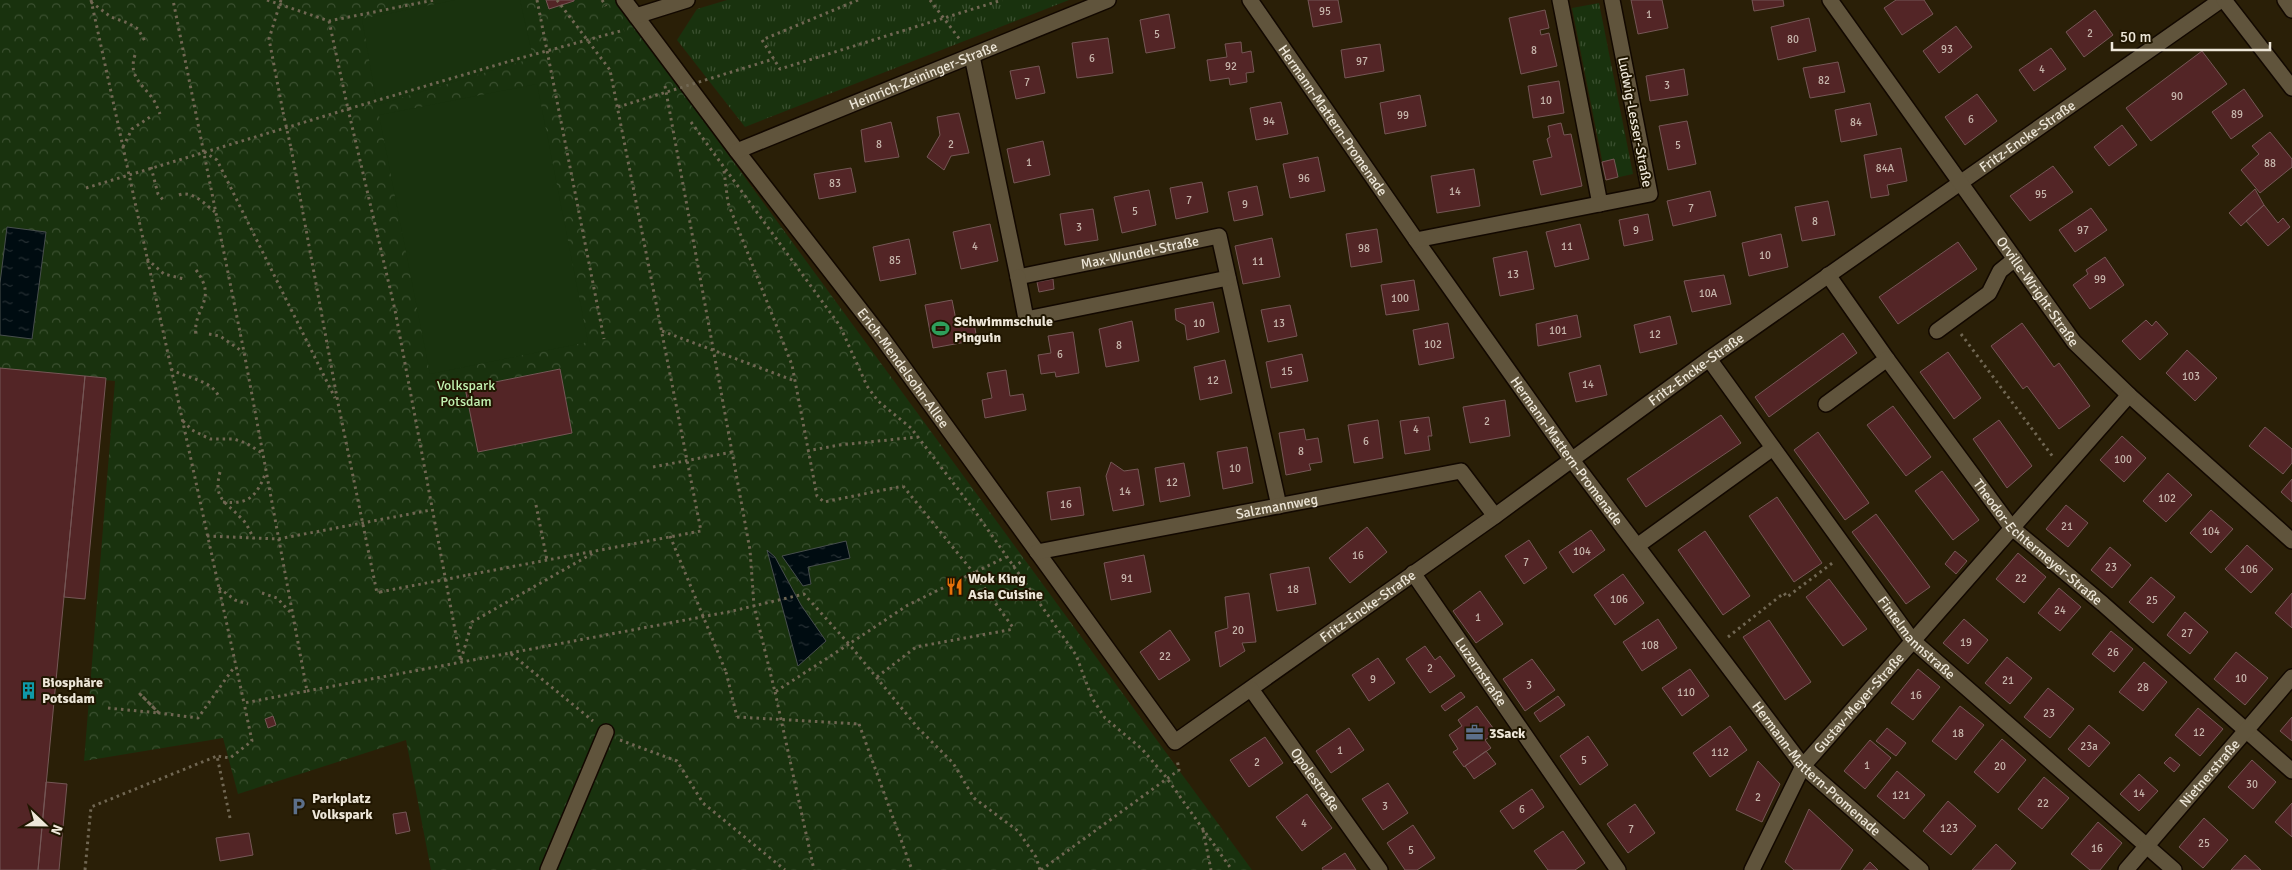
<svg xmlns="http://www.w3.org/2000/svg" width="2292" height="870" font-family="Signika,sans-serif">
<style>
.grass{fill:url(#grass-tufts)}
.park{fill:url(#park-crowns)}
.garden{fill:#19320e}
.water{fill:url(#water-ripples);stroke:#474e4d}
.building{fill:#532526;stroke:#755756}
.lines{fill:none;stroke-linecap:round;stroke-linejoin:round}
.minor-casing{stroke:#120800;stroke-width:18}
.path{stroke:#716753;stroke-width:3;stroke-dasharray:2.5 4;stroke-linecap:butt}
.minor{stroke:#60543c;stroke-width:15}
.path-bridge{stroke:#716753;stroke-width:3;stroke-dasharray:2.5 4;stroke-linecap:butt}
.labels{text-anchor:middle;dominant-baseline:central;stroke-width:4;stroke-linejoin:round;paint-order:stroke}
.number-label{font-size:11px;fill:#c7b6ac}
.street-label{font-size:14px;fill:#eee7d9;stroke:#201601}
.poi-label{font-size:14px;font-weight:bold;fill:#eee7d9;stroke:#201601;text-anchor:start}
.park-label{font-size:14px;fill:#c2f1b1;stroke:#201601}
</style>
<defs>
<pattern id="grass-tufts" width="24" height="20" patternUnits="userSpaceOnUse" patternTransform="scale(1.25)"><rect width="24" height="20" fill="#19320e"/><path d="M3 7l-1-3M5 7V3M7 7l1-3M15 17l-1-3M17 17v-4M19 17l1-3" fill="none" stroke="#3b5030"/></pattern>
<pattern id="park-crowns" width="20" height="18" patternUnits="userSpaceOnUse" patternTransform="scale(1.25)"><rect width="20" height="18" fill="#19320e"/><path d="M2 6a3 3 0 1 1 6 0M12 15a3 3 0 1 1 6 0" fill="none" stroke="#3b5030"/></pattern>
<pattern id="water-ripples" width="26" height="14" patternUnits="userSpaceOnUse" patternTransform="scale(1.25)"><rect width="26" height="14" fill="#000c11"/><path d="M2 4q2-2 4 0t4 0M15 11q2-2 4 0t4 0" fill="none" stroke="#262f33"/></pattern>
</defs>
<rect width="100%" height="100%" fill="#2a1f07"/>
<path class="grass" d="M727,0H1069L745,127L677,40L697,9Z
M1599,3L1633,174L1606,180L1572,8Z"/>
<path class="park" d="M0,0H615L1252,870H431L406,740L238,794L223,738L84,761L115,381L0,370Z"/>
<path class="garden" d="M455,0H520L533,58L377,105L362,19Z
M537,84L588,342L430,374L379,115Z"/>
<path class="water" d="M7,227L46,232L32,339L0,335V283Z
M846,541L850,558L808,567L811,584L803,586L782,556Z
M767,550L775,557L801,605L826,641L798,666Z"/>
<path class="building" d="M546,0H574V1L549,9Z
M1308,0H1338L1342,22L1313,27Z
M1631,0H1662L1668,28L1638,34Z
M1752,0H1783L1784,6L1754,11Z
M1896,0H1924L1933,14L1902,35L1884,8Z
M1545,10L1549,28L1540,30L1541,35L1549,33L1557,66L1521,74L1509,18Z
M2095,10L2113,35L2084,57L2066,32Z
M1169,14L1175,48L1146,53L1140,20Z
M1809,18L1816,51L1778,60L1771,27Z
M1956,26L1972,47L1939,73L1923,51Z
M1108,38L1113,73L1077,78L1072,43Z
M1241,42L1242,53L1251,51L1254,72L1246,73L1247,82L1230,85L1229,78L1210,81L1207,60L1227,57L1225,44Z
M1380,44L1384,71L1345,78L1341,50Z
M2051,48L2066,69L2034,91L2019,70Z
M2202,51L2227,84L2151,141L2126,108Z
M1838,62L1845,92L1810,98L1803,68Z
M1039,66L1045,93L1016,99L1010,71Z
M1684,69L1688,95L1650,101L1646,76Z
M1559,81L1564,113L1533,118L1528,86Z
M2244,89L2263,116L2231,139L2212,112Z
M1977,94L1997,121L1965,145L1945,117Z
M1420,95L1426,126L1385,134L1380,103Z
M1281,102L1288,134L1256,140L1250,108Z
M1870,103L1877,135L1841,142L1835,110Z
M959,113L969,153L951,156L944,170L927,157L940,135L937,117Z
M1687,121L1696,164L1668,170L1659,126Z
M891,122L899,157L865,162L861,130Z
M1561,123L1564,135L1571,134L1582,186L1541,195L1533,161L1552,157L1547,139L1550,137L1548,126Z
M2122,125L2137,145L2109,166L2094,147Z
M2270,132L2292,159V167L2260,193L2241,170L2259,154L2252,146Z
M1043,141L1050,175L1014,183L1007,149Z
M1901,148L1907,181L1887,185L1889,195L1871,198L1864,155Z
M1318,157L1325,191L1290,198L1283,164Z
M1614,159L1618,177L1606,180L1602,162Z
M2053,166L2073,192L2030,221L2010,196Z
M851,168L856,192L819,199L814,174Z
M1474,169L1480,206L1437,213L1431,176Z
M1202,182L1208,212L1176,219L1170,188Z
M1257,186L1263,215L1234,221L1228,192Z
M2255,189L2264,205L2241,226L2229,213Z
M1149,190L1156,225L1122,233L1114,197Z
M1710,191L1716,216L1673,226L1667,201Z
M1828,201L1835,235L1802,241L1795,207Z
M2264,205L2278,223L2283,218L2290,227L2268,246L2246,221Z
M2091,208L2107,230L2075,252L2059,230Z
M1093,209L1098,240L1065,245L1060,214Z
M1648,214L1653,240L1624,246L1619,220Z
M990,224L998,261L961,269L953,232Z
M1580,224L1589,259L1555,267L1546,232Z
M1377,229L1382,262L1351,267L1346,234Z
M1781,234L1788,267L1749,276L1742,243Z
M1272,238L1280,277L1243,284L1235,246Z
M909,239L916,274L880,281L873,247Z
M1958,242L1977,269L1898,324L1879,297Z
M1527,251L1534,289L1500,296L1493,258Z
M2105,257L2124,285L2090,309L2073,285L2088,274L2086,270Z
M1724,275L1731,304L1692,312L1684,281Z
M1053,279L1054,289L1039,292L1037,282Z
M1414,280L1419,310L1386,315L1381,285Z
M952,300L956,320L973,317L977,340L933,348L925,305Z
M1213,302L1219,332L1187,340L1185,325L1176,320L1175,309Z
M1290,305L1297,336L1268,342L1261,310Z
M1577,315L1581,337L1538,346L1536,324Z
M1670,316L1677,344L1640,353L1634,325Z
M2146,320L2152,326L2156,321L2168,334L2140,360L2122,341Z
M1132,321L1139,361L1106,367L1099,329Z
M1448,323L1454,358L1419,365L1413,330Z
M2022,323L2054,367L2059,363L2090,406L2059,429L2027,386L2023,389L1991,346Z
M1073,332L1079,373L1056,377L1055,372L1041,374L1038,355L1051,353L1048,336Z
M1843,333L1857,353L1769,417L1755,397Z
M2187,350L2217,378L2195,401L2166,373Z
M1948,352L1981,398L1954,419L1920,372Z
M1302,354L1308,381L1271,388L1266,362Z
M1225,360L1232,393L1200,400L1194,367Z
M1600,365L1607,395L1576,402L1569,373Z
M0,368L85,376L38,870H0Z
M560,369L572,433L478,452L465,388Z
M1006,370L1010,396L1023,394L1026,410L985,418L982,400L992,398L987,373Z
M85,376L106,378L85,599L64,597Z
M1505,400L1510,436L1470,443L1463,407Z
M1893,406L1931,457L1906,476L1867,425Z
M1721,415L1741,443L1646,507L1627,479Z
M1429,417L1432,436H1428L1430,450L1405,454L1400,421Z
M1378,420L1383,458L1354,463L1348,425Z
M1999,420L2032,466L2007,488L1973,439Z
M2265,427L2292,449V463L2283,474L2249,446Z
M1304,429L1306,440L1318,438L1322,462L1309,464L1311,470L1286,475L1279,433Z
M1818,432L1869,503L1845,520L1794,450Z
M2122,436L2146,458L2124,482L2100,460Z
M1247,447L1253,483L1223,489L1217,452Z
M1111,462L1124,471L1138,469L1144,505L1113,511L1106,476Z
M1184,463L1190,496L1160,502L1155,468Z
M1942,471L1979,520L1953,540L1915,491Z
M2168,473L2192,495L2166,522L2143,501Z
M2292,479V502L2281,492Z
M1080,487L1084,515L1051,520L1047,492Z
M1777,497L1822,563L1794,582L1749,516Z
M2066,505L2088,523L2068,547L2046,529Z
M2211,510L2233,529L2211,553L2190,533Z
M1876,514L1930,587L1906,604L1852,532Z
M1367,527L1387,552L1350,583L1329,558Z
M1591,530L1605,550L1573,573L1559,552Z
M1705,531L1750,596L1723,615L1678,550Z
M1529,540L1547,568L1524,584L1505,556Z
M2247,545L2273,569L2251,593L2225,569Z
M2110,547L2131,565L2112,588L2091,570Z
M1955,551L1967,561L1956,574L1945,564Z
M2018,553L2046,577L2024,603L1996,579Z
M1144,555L1151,592L1111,600L1104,563Z
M1309,567L1316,604L1277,611L1270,574Z
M1623,574L1644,603L1615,625L1594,595Z
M2151,577L2175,597L2153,623L2129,602Z
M1829,579L1867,629L1843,646L1806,597Z
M2059,588L2081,607L2060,631L2038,613Z
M1480,591L1503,624L1476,643L1453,611Z
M1249,593L1256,642L1242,643L1245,651L1220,667L1215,632L1228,628L1225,597Z
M2292,593V628L2275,613Z
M2185,612L2208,632L2190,654L2167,635Z
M1658,619L1677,648L1642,671L1623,642Z
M1964,619L1988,640L1968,664L1943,643Z
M1769,620L1811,682L1785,700L1743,637Z
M1170,630L1190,660L1159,680L1140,652Z
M2111,631L2133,649L2114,672L2092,654Z
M1425,646L1435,660L1440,656L1455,676L1430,693L1406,659Z
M2236,652L2268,678L2245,705L2214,679Z
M2007,657L2032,678L2010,704L1985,683Z
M1378,658L1395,683L1369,701L1352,675Z
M1532,659L1555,690L1525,711L1503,679Z
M2144,662L2167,682L2143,711L2119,692Z
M1690,669L1709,696L1682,716L1662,688Z
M1918,669L1940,687L1913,720L1891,703Z
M2048,688L2074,709L2050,738L2024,717Z
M1461,692L1465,697L1445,711L1441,706Z
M1558,696L1565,705L1540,722L1534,713Z
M1477,706L1496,732L1485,740L1491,748L1464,767L1453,752L1458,749L1449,735L1462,726L1458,720Z
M1960,706L1984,725L1956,760L1932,741Z
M2198,708L2223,729L2200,756L2175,735Z
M273,716L276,725L268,728L265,719Z
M2292,717V741L2280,731Z
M2089,725L2110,743L2089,767L2068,749Z
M1730,726L1747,750L1710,777L1693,753Z
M1349,728L1364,750L1331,773L1316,751Z
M1887,728L1906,743L1896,756L1876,741Z
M1588,736L1608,765L1580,785L1560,756Z
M1265,737L1283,763L1249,787L1230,760Z
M2002,739L2026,760L1998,793L1974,772Z
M1870,740L1891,758L1865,789L1844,771Z
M1486,751L1496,764L1474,779L1465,766Z
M2170,757L2180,765L2174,772L2164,763Z
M2252,760L2276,782L2253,809L2228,787Z
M1758,761L1780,784L1762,822L1736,810Z
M1897,771L1925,795L1904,819L1877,796Z
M2139,774L2158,791L2139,811L2120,794Z
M2044,777L2069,798L2042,829L2018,809Z
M46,782L67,784L59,870H38Z
M1388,783L1408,813L1383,830L1362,799Z
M1532,789L1544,807L1513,829L1500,811Z
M1307,794L1332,828L1302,851L1276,817Z
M1948,801L1976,826L1951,855L1923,831Z
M2292,803V837L2275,822Z
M1635,804L1655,833L1628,853L1607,824Z
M1809,809L1853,850L1840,870H1794L1785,862Z
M406,812L410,831L396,834L393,814Z
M2204,818L2228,840L2203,868L2179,847Z
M2098,822L2122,843L2100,870H2090L2071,854Z
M1413,825L1435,858L1417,870H1405L1387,843Z
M1563,831L1585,863L1575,870H1548L1534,851Z
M249,833L253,855L220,861L216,838Z
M1996,844L2016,863L2010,870H1972Z
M1345,853L1356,870H1323L1322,868Z
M2245,855L2261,870H2231Z
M1870,862L1878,870H1863Z"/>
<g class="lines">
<defs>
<g id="minor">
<path id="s1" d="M624,0L737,151L880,335L1175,742L1495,516L1709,359L2221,0"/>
<path id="s2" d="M1250,0L1416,240L1572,460L1803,766L1921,870"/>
<path d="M1560,0L1600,204"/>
<path id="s3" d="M1830,0L2074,342L2129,395L2292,541"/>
<path d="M2224,0L2292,88"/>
<path d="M2285,0L2292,10"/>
<path d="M636,16L687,0"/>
<path id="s4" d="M972,56L1018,277L1219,236L1279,506"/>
<path id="s5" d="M737,151L1108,0"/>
<path d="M1416,240L1650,194L1612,0"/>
<path id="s6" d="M1828,275L1887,359L2011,527L2103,604L2292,771"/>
<path d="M1018,277L1026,319L1228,278"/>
<path d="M1937,331L1989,293L2000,271L2015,259"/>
<path id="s7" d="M1709,359L1912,640L2174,870"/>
<path d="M1826,404L1887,359"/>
<path d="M1637,546L1773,448"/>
<path id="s8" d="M1037,552L1461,471L1495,516"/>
<path id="s9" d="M1413,573L1618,870"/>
<path id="s10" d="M1251,689L1380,870"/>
<path d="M548,870L606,732"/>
<path id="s11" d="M1752,870L1803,766L2129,395"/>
<path id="s12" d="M2126,870L2292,677"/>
</g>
</defs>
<use href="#minor" class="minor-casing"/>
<path class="path" d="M91,0L244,703L307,691L244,352L173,0
M267,0L329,21L434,0
M281,0L269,39L283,112
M537,0L604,339
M602,0L606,6
M858,0L762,40L780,69L1002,0
M930,0L961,41
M91,2L111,17L128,23L138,29L146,43
M329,21L348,109L517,59L624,30
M135,55C128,76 142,84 153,99C156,104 158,109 160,114
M767,61L774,59
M665,86L750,550L754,606L775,692L849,644L918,728L953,763L974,798L1018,831L1036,857L1040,870
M691,122L840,326L867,386L878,401L911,428L974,510L1076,655L1092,698L1105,718L1142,749L1166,777L1232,870
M123,147L132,129L150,117
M291,148L338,403L377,593L380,592
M204,152L217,160L335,398
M151,167L158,194L165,202
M724,171L728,203L792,365L817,496L824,502L903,486
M86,188L348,109L395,310L461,662
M179,195C192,190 205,204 215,212
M147,259L164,274L184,279
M196,270C219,301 192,308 196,336
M209,334L220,336L243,352
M1961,334L2053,457
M171,369C187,379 211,379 219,397
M183,421L192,430L210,439H234L246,443L262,453
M807,451L839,445L918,437
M653,467L732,452
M220,472C213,499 225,501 241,518C247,523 250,532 254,539
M223,502C250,505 257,495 266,472
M536,505L547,560
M207,536L278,539L431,510
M1013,567L1024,560
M468,575L701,531L610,70
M219,588L235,600L248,604
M262,593L277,598L291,613
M1728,637L1784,593L1787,597L1835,561
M510,653L728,612L804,594L849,644L908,605L1006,557
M461,660L472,622L595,552
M726,672L737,717
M877,677L916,647L1014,629
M307,691L510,653L593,721
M775,692L814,870
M108,708L159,713L140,694L159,713L198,718L235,666
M859,724L912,870
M620,740L677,761L703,803L785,870
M230,818L217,756L230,758L252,741L244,703
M1203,830L1211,870
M85,870L91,807L217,756
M1041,870L1179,770L1177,759"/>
<use href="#minor" class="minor"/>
<path class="path-bridge" d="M557,0L610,70
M618,107L767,61
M283,112L291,148
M662,331L795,381
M903,486L973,572L1014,629
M670,536L726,672
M380,592L468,575
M737,717L859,724"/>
</g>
<defs>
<symbol id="stadium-bare" viewBox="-9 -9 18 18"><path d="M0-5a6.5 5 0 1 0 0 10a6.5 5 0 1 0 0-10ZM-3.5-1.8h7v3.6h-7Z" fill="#2e9e5b" stroke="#201601" stroke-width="2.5" paint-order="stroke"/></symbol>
<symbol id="restaurant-bare" viewBox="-9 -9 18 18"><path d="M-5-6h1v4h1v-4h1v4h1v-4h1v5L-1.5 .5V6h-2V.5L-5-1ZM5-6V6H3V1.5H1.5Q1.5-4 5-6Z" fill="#e8710a" stroke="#201601" stroke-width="2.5" paint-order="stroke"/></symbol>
<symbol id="building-bare" viewBox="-9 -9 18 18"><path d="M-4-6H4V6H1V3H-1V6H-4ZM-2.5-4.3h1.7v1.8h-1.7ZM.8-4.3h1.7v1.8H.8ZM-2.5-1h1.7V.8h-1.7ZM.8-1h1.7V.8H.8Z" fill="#0f9aa8" stroke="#201601" stroke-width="2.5" paint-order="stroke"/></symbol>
<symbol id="office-bare" viewBox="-9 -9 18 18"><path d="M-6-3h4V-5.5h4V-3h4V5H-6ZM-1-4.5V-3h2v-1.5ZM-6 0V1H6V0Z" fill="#5c6f8a" stroke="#201601" stroke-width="2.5" paint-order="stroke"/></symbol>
<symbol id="parking-bare" viewBox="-9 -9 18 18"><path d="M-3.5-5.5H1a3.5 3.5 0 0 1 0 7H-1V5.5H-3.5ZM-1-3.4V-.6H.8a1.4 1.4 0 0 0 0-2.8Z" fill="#5c6f8a" stroke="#201601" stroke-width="2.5" paint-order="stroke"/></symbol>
</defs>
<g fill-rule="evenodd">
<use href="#stadium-bare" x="928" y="316" width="25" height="25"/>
<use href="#restaurant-bare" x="942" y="574" width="25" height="25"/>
<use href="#building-bare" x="16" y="678" width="25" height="25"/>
<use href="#office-bare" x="1462" y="720" width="25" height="25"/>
<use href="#parking-bare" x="286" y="794" width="25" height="25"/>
</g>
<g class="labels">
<g class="number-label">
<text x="1325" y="11">95</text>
<text x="1649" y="14">1</text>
<text x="2090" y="33">2</text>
<text x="1157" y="34">5</text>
<text x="1793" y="39">80</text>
<text x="1947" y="49">93</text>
<text x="1534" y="50">8</text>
<text x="1092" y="58">6</text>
<text x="1362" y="61">97</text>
<text x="1231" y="66">92</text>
<text x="2042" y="69">4</text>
<text x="1824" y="80">82</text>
<text x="1027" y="82">7</text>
<text x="1667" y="85">3</text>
<text x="2177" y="96">90</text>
<text x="1546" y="100">10</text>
<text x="2237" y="114">89</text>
<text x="1403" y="115">99</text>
<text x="1971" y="119">6</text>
<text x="1269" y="121">94</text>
<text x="1856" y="122">84</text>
<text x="879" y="144">8</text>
<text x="951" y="144">2</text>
<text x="1678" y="145">5</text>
<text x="1029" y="162">1</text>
<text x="2270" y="163">88</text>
<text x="1885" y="168">84A</text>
<text x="1304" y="178">96</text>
<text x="835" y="183">83</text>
<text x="1455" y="191">14</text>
<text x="2041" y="194">95</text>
<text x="1189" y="200">7</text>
<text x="1245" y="204">9</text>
<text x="1691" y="208">7</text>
<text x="1135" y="211">5</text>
<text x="1815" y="221">8</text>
<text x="1079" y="227">3</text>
<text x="1636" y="230">9</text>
<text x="2083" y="230">97</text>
<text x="975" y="246">4</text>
<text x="1567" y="246">11</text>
<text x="1364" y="248">98</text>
<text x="1765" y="255">10</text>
<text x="895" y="260">85</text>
<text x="1258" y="261">11</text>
<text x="1513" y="274">13</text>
<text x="2100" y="279">99</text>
<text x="1708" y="293">10A</text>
<text x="1400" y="298">100</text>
<text x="1199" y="323">10</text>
<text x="1279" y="323">13</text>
<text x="1558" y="330">101</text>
<text x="1655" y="334">12</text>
<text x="1433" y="344">102</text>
<text x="1119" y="345">8</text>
<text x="1060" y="354">6</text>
<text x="1287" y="371">15</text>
<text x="2191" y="376">103</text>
<text x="1213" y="380">12</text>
<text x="1588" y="384">14</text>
<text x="1487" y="421">2</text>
<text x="1416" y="429">4</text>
<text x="1366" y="441">6</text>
<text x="1301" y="451">8</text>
<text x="2123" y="459">100</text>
<text x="1235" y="468">10</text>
<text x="1172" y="482">12</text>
<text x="1125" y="491">14</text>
<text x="2167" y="498">102</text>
<text x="1066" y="504">16</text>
<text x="2067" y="526">21</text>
<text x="2211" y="531">104</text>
<text x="1582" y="551">104</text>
<text x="1358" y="555">16</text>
<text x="1526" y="562">7</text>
<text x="2111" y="567">23</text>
<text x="2249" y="569">106</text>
<text x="1127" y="578">91</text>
<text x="2021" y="578">22</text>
<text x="1293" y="589">18</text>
<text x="1619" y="599">106</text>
<text x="2152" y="600">25</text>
<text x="2060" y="610">24</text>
<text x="1478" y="617">1</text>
<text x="1238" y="630">20</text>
<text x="2187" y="633">27</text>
<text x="1966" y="642">19</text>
<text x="1650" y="645">108</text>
<text x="2113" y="652">26</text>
<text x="1165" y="656">22</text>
<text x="1430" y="668">2</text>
<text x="2241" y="678">10</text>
<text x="1373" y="679">9</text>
<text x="2008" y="680">21</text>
<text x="1529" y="685">3</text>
<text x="2143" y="687">28</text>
<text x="1686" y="692">110</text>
<text x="1916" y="695">16</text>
<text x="2049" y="713">23</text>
<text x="2199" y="732">12</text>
<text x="1958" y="733">18</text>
<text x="2089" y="746">23a</text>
<text x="1340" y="750">1</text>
<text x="1720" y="752">112</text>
<text x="1584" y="760">5</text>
<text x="1257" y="762">2</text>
<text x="1867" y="765">1</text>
<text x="2000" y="766">20</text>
<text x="2252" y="784">30</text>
<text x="2139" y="793">14</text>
<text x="1901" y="795">121</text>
<text x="1758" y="797">2</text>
<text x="2043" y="803">22</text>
<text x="1385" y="806">3</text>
<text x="1522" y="809">6</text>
<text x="1304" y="823">4</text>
<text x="1949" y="828">123</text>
<text x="1631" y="829">7</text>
<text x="2204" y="843">25</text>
<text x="2097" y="848">16</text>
<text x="1411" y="850">5</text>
</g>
<g class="street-label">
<text stroke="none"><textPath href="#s5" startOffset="201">Heinrich-Zeininger-Straße</textPath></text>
<text stroke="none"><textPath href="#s2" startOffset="146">Hermann-Mattern-Promenade</textPath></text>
<text transform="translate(1635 122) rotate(79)">Ludwig-Lesser-Straße</text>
<text stroke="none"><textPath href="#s1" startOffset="1970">Fritz-Encke-Straße</textPath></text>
<text stroke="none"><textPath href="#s4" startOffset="350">Max-Wundel-Straße</textPath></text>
<text stroke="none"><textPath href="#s3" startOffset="358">Orville-Wright-Straße</textPath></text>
<text stroke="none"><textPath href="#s1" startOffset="462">Erich-Mendelsohn-Allee</textPath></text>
<text stroke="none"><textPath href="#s1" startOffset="1565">Fritz-Encke-Straße</textPath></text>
<text stroke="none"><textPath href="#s2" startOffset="551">Hermann-Mattern-Promenade</textPath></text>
<text stroke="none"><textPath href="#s8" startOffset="244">Salzmannweg</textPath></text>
<text stroke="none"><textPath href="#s6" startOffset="341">Theodor-Echtermeyer-Straße</textPath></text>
<text stroke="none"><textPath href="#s1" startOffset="1160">Fritz-Encke-Straße</textPath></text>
<text stroke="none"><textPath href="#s7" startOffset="348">Fintelmannstraße</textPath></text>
<text stroke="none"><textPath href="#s9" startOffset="120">Luzernstraße</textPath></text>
<text stroke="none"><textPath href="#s11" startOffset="200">Gustav-Meyer-Straße</textPath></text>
<text stroke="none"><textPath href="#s2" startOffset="956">Hermann-Mattern-Promenade</textPath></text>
<text stroke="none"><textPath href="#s12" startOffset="128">Nietnerstraße</textPath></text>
<text stroke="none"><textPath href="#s10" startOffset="111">Opolestraße</textPath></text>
</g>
<g class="poi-label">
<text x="954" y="321">Schwimmschule<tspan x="954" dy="16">Pinguin</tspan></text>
<text x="968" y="578">Wok King<tspan x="968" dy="16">Asia Cuisine</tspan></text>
<text x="42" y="682">Biosphäre<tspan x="42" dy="16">Potsdam</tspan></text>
<text x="1489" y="733">3Sack</text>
<text x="312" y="798">Parkplatz<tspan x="312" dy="16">Volkspark</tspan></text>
</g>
<g class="park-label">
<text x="466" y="385">Volkspark<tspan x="466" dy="16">Potsdam</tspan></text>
</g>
</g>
<g transform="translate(45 825) rotate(112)" stroke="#201601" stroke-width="4" paint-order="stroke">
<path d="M0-4L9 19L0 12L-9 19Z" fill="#eee7d9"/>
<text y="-8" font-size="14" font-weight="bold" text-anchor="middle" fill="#eee7d9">N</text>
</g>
<path d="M2112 42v8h158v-8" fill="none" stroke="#eee7d9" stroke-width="2.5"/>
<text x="2120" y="42" font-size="15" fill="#eee7d9" stroke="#201601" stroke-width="4" paint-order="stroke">50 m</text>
</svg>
